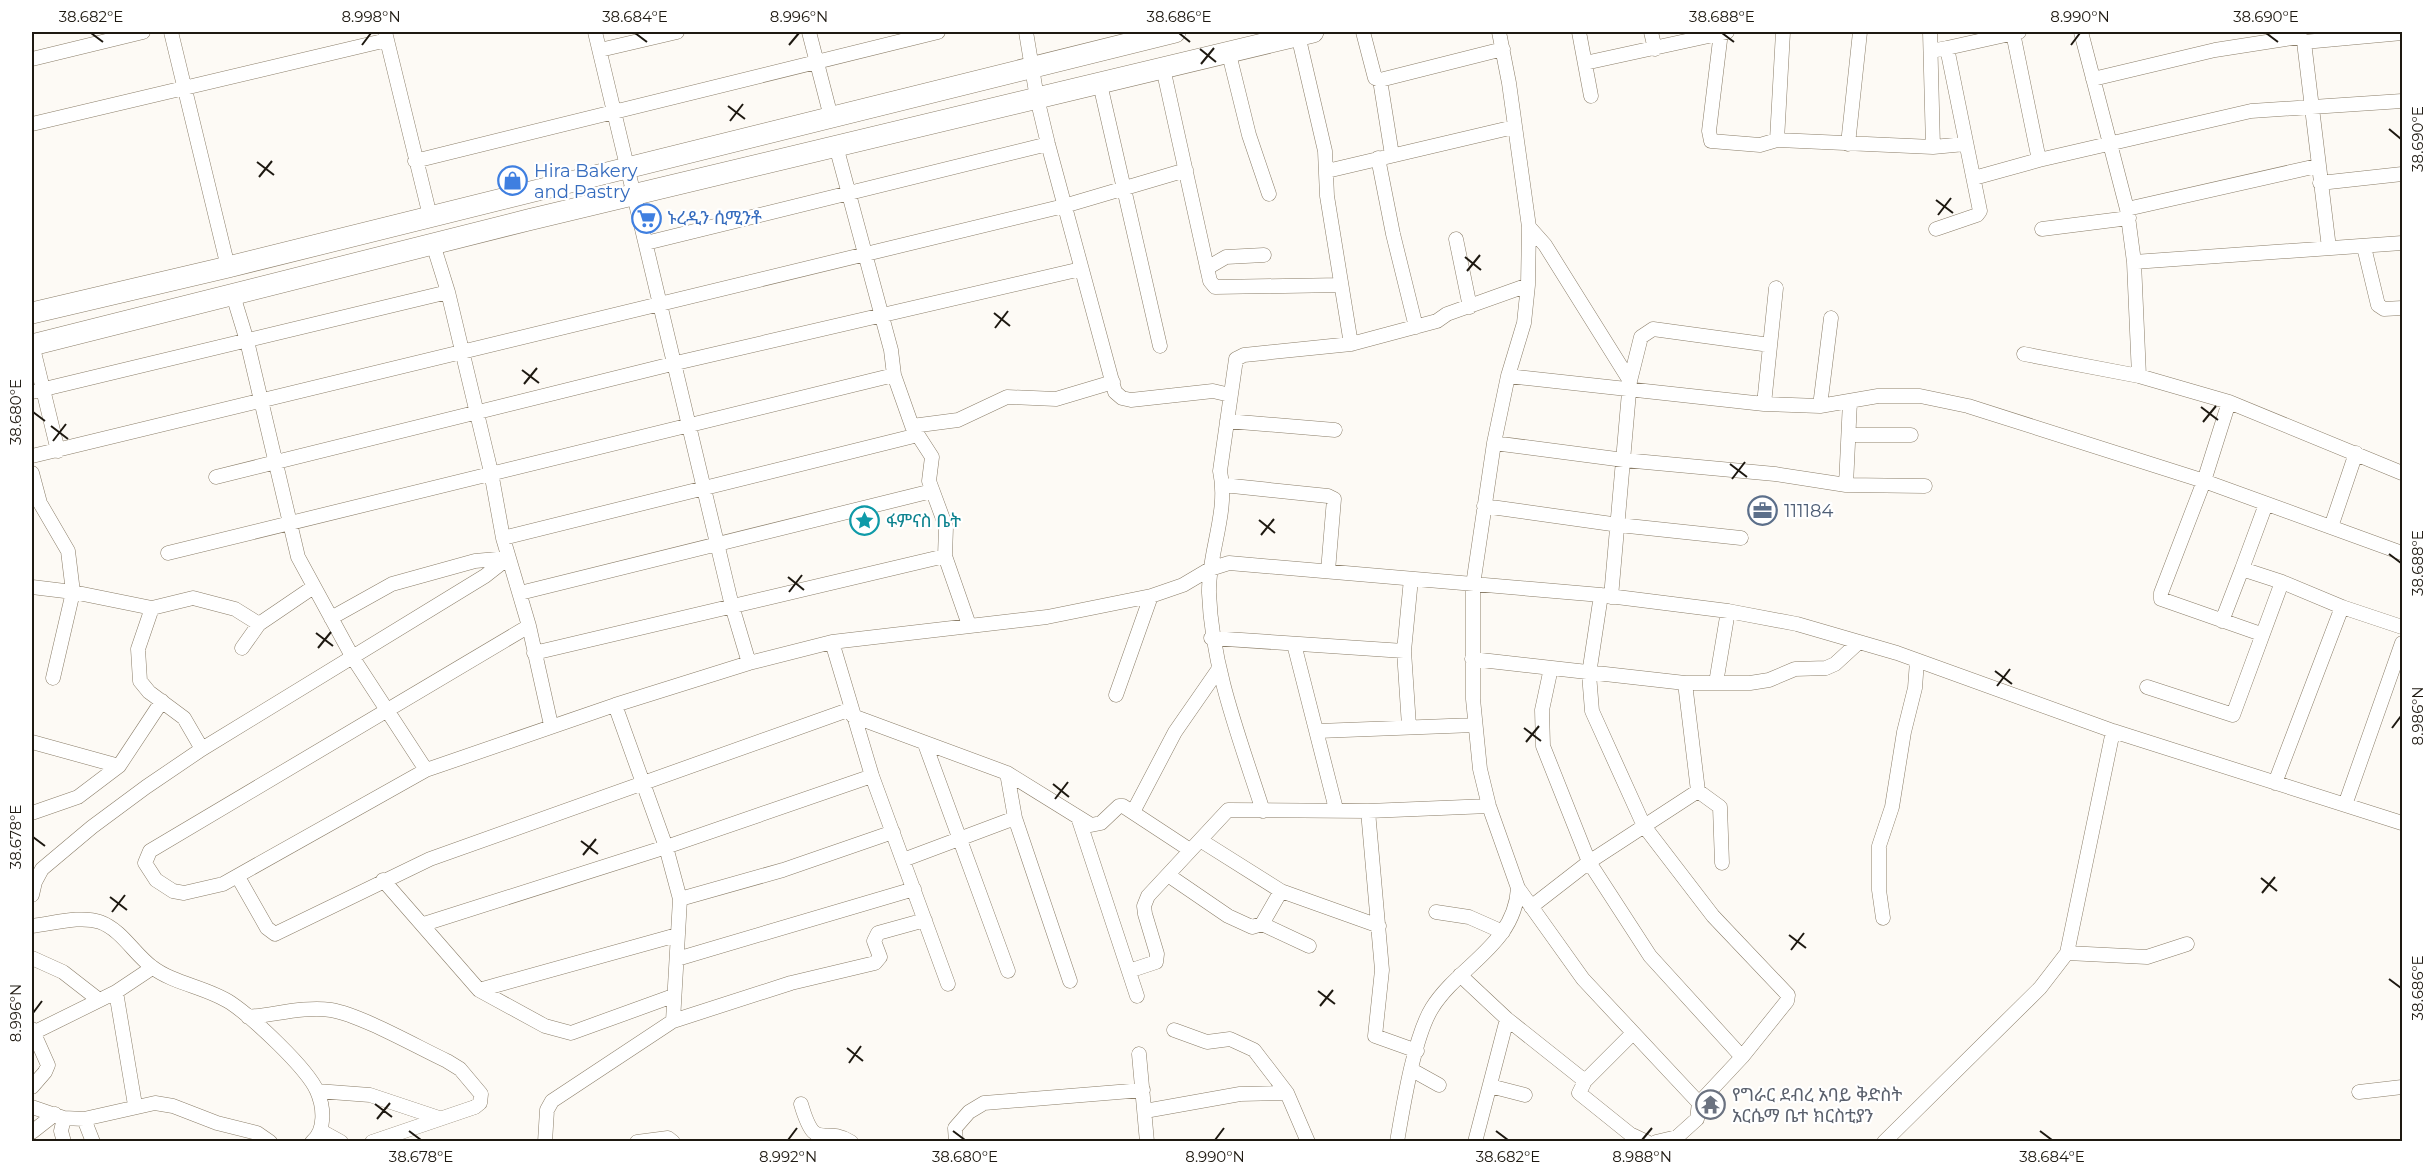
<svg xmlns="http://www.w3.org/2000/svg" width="2434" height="1173" font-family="Montserrat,'Noto Sans Ethiopic',sans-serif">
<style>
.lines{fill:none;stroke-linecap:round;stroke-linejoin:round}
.minor-casing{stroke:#8b7e69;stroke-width:15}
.highway-casing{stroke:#8b7e69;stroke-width:22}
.minor{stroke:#fff;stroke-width:14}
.highway{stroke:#fff;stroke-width:21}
.ticks{fill:none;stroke:#1e1911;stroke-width:2}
.labels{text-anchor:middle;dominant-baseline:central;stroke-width:4.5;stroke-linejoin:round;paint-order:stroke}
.shop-label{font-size:18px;fill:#366cbe;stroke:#fff;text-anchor:start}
.service-label{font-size:18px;fill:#4e5e75;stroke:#fff;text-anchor:start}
.culture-label{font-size:18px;fill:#0d838f;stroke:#fff;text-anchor:start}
.worship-label{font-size:18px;fill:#5b616d;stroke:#fff;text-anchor:start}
.neatline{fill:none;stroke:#1e1911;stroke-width:2}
.ticks-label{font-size:15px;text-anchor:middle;fill:#1e1911}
</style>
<rect width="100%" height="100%" fill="#fdfaf5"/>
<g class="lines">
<defs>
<path id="minor" d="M171,32L228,267
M385,32L430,216
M595,32L732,606L749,663
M809,32L831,117
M1026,32L1037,98L1048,144L1115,392L1122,398L1131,400L1213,391L1230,395
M1363,32L1375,78L1380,80L1392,155
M1499,32L1509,83L1529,227L1528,285L1524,323L1508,376L1494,443L1473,585V699L1480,769L1489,806L1518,888L1583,979L1699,1103L1697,1119L1677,1137L1656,1142
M1579,32L1591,96
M1651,32L1655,49
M1721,32L1709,131L1711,141L1760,145L1777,140L1933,147L1965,144
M1930,32L1933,147
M2081,32L2127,209L2134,262L2402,243
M2013,33L2039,160
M1298,35L1325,151L1327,196L1351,344
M2304,42L2329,248
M1947,48L2019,32
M600,50L677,32
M1931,51L1947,48L1980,211L1977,215L1936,229
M1229,54L1249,135L1269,194
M32,59L143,32
M1585,63L1727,32
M1163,68L1210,281L1215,287L1341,285
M2093,79L2215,50L2299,37L2304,42L2402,33
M1380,80L1503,49
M1100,84L1160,346
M32,124L387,40
M1777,140L1783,32
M1848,144L1860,32
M836,146L891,350L894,375L912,426L932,457L929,481L946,527L945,556L969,625
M1378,158L1393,234L1416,327
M415,161L938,32
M1327,171L1514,127
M1974,178L2039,160L2251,111L2402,101
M2320,183L2402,174
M2127,209L2317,166
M1529,227L1545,245L1630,381L1611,597
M2042,229L2129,218
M1456,239L1470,307
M646,243L1048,144
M433,244L448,292L491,472L503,538L529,626L551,725
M2364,247L2378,305L2384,309L2402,308
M2134,262L2139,376
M1207,268L1226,257L1264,255
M233,295L247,341L298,557L353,658L426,770
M32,344L58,451
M2024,354L2139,376L2229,402L2402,473
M1508,376L1764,404L1820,406L1878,396H1920L1968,406L2204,481L2402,553
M1630,381L1641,337L1653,329L1770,345
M32,392L448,292
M2229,402L2204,481L2161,593V599L2261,634
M1764,404L1776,288
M1820,406L1831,318
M1227,421L1335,430
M912,426L958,420L1007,397L1056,399L1113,382
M1849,435H1911
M1494,443L1624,460L1775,474L1846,485L1925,486
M32,456L1064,206L1186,170
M32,473L40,503L68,551L73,592L53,678
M216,477L676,363L1081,269
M1223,485L1328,496L1334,499L1328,571
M1846,485L1850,401
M2266,504L2242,569L2282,582
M1484,506L1619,525L1741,538
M2331,527L2356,453
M503,538L918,435
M168,553L894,375
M32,587L73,592L152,608L193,598L235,609L259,624L312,588
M520,593L932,491
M1601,595L1589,674L1592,711L1644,826L1713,916L1788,995L1787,1001L1742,1057L1699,1103
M152,608L138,649L140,681L149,692L184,718L202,749
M331,618L392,584L475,561L508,558
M2222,621L2242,569
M529,626L150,851L145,863L156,880L173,891L184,893L223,884L426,770L615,705L749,663L832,642L1047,617L1151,596L1183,585L1210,569L1229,563L1601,595L1728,611L1797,624L1897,653L2113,731L2402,823
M1211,638L1404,651
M832,642L872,776L948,984
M1294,644L1336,809
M242,648L259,624
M534,653L945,556
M1472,659L1685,683L1698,791L1589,862L1531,907
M1551,668L1542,710L1543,746L1589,862L1650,956L1742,1057
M1685,683H1750L1769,680L1795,669L1826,668L1835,664L1859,642
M1716,683L1728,611
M2147,687L2233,715L2282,582L2342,607L2402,627
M1116,695L1151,596
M615,705L666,847L680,899L673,1021L791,983L875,963L880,957L874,941L878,933L925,920
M853,716L1007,773L1091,825L1101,823L1119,806H1123L1190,850
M1409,726L1404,651L1411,579
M1318,731L1475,725
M32,742L119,766
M925,744L1008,971
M1007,773L1015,818L1070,981
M2275,783L2342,607
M1698,791L1720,807L1722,863
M2345,805L2402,643
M1263,811C1240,739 1212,669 1209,593C1208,553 1229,512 1220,471L1236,359L1244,355L1351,344L1437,321L1447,314L1528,285
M1368,811L1382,970L1375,1036L1417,1051
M1133,812L1175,732L1218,670
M32,813L78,797L119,766L162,701
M1078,817L1137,996
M1200,840L1281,891L1379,926
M903,860L1015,818
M1168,875L1228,916L1252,927L1262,924L1309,946
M238,877L267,928L275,934L430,859L851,709
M383,880L479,990L545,1026L571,1033L673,996
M32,895L35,882L42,869L92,827L146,787L202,749L485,576L508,558
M680,899L783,870L893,832
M1436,912L1469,917L1503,932
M1883,918L1879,890V846L1892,807L1904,732L1915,688L1917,661
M424,924L666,847L872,776
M1262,924L1281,891
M32,926C52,924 80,915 100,922C122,930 134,954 152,967C174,984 207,987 231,1003C253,1018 307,1068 317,1091C324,1107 326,1130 312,1142
M2067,953L2147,957L2187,944
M32,958L63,972L99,1000
M677,959L914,889
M1129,971L1156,962L1157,954L1145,914L1144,906L1148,896L1228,810L1368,811L1489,806
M1460,975L1507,1019L1585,1081L1632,1034
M479,990L677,935
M116,992L135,1105
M248,1017C274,1015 305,1006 331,1010C361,1015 417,1047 447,1061L460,1069L481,1094L480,1103L475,1107L372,1142
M32,1029L48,1065L45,1072L32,1087
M1174,1030L1207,1042L1230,1039L1254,1050L1287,1093L1308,1142
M35,1032L116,992L152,968
M1139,1054L1147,1142
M1412,1070L1439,1085
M1585,1081L1579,1093L1630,1134L1647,1142
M1490,1086L1525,1095
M317,1091L370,1095L439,1118
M2359,1092L2402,1087
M801,1104C816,1155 822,1124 851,1142
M32,1107L64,1118L84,1119L155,1103L173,1106L217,1123L257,1133L270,1142
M1145,1111L1240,1094L1287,1093
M64,1118L61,1131L64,1142
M84,1119L93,1142
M321,1131L341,1142
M32,1132L55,1114
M545,1142L547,1110L552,1101L673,1021
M637,1142L668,1138L673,1142
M956,1142L955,1128L969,1112L984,1103L1143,1090
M1397,1142C1403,1107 1414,1037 1432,1008C1459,965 1515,945 1518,888
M1475,1142L1507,1019
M1884,1142L2040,988L2067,953L2113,731"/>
<path id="highway" d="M32,313L228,267L1175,32
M32,345L528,220L1313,32"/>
</defs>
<use href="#minor" class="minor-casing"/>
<use href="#highway" class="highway-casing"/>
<use href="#minor" class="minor"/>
<use href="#highway" class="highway"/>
</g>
<path class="ticks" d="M91,33L103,42M635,33L647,42M1179,33L1190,42M1722,33L1734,42M2266,33L2278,42M362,45L371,33M789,45L799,33M2071,45L2080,33M1200,49L1216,62M1201,64L1214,48M728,106L745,119M730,121L743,104M2389,129L2401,139M257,162L274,175M259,177L272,161M1936,200L1953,213M1938,215L1951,198M1465,257L1481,270M1467,271L1480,255M994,313L1010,326M995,328L1008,311M522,370L539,383M524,384L537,368M2201,407L2218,420M33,412L45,421M2203,422L2216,406M51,426L68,439M53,441L66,424M1730,464L1747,477M1732,479L1745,462M1259,520L1275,533M1261,535L1274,519M2389,554L2401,563M788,577L804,590M789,592L802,575M316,633L333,646M318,648L331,632M1995,671L2012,684M1997,686L2010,669M1524,728L1541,741M2392,728L2401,716M1526,742L1539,726M1053,784L1069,797M1055,799L1068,782M33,837L45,846M581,841L598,854M583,855L596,839M2261,878L2277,891M2262,893L2275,877M110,897L127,910M112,912L125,895M1789,935L1806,948M1791,950L1804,933M2389,979L2401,988M1318,991L1335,1004M1320,1006L1333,990M33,1013L42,1001M847,1048L863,1061M849,1063L861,1046M375,1104L392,1117M377,1119L390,1103M409,1131L421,1140M953,1131L965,1140M1496,1131L1508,1140M2040,1131L2052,1140M788,1140L797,1128M1215,1140L1224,1128M1642,1140L1652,1128"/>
<defs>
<symbol id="shop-ring" viewBox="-11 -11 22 22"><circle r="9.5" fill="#fff" stroke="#3f7fe0" stroke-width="1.5"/><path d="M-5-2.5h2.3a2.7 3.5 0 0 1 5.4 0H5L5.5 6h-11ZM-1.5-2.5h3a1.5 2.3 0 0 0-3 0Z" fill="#3f7fe0"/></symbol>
<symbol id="supermarket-ring" viewBox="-11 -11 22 22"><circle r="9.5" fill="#fff" stroke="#3f7fe0" stroke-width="1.5"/><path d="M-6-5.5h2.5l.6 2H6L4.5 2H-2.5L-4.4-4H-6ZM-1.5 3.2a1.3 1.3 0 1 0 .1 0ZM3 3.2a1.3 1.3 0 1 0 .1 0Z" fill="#3f7fe0"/></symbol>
<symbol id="office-ring" viewBox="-11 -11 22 22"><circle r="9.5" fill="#fff" stroke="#5c6f8a" stroke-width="1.5"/><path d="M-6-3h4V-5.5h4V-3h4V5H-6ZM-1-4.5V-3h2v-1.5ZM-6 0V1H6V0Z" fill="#5c6f8a"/></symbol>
<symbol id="sight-ring" viewBox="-11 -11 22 22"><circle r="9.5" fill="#fff" stroke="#0f9aa8" stroke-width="1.5"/><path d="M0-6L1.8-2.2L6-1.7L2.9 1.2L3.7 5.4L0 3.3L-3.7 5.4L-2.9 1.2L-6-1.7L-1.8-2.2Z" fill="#0f9aa8"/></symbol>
<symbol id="temple-ring" viewBox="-11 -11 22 22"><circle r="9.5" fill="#fff" stroke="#6b7280" stroke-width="1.5"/><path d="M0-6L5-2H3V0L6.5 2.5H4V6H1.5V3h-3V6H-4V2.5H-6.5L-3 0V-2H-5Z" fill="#6b7280"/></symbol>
</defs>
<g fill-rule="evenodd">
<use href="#shop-ring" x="496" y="164" width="33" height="33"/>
<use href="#supermarket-ring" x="630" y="202" width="33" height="33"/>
<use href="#office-ring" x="1746" y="494" width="33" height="33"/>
<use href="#sight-ring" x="848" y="504" width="33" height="33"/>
<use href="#temple-ring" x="1694" y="1088" width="33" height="33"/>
</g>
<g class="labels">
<g class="shop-label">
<text x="534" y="171">Hira Bakery<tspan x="534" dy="21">and Pastry</tspan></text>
<text x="667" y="218">ኑረዲን ሲሚንቶ</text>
</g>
<g class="service-label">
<text x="1784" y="511">111184</text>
</g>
<g class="culture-label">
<text x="886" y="521">ፋምናስ ቤት</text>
</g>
<g class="worship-label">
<text x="1732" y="1095">የግራር ደብረ አባይ ቅድስት<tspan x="1732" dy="21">አርሴማ ቤተ ክርስቲያን</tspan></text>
</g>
</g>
<rect width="2434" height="1173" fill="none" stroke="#ffffff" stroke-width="66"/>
<rect x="33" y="33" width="2368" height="1107" class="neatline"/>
<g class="ticks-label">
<text x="91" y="22">38.682°E</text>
<text x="371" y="22">8.998°N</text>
<text x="635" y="22">38.684°E</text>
<text x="799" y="22">8.996°N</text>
<text x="1179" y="22">38.686°E</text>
<text x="1722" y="22">38.688°E</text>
<text x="2080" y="22">8.990°N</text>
<text x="2266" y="22">38.690°E</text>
<text transform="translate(2418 139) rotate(-90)" y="5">38.690°E</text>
<text transform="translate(16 412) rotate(-90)" y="5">38.680°E</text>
<text transform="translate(2418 563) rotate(-90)" y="5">38.688°E</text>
<text transform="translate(2418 716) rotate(-90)" y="5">8.986°N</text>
<text transform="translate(16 837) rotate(-90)" y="5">38.678°E</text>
<text transform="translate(2418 988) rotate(-90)" y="5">38.686°E</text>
<text transform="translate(16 1013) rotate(-90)" y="5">8.996°N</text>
<text x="421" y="1162">38.678°E</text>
<text x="788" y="1162">8.992°N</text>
<text x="965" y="1162">38.680°E</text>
<text x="1215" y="1162">8.990°N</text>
<text x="1508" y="1162">38.682°E</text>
<text x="1642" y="1162">8.988°N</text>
<text x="2052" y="1162">38.684°E</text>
</g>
</svg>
